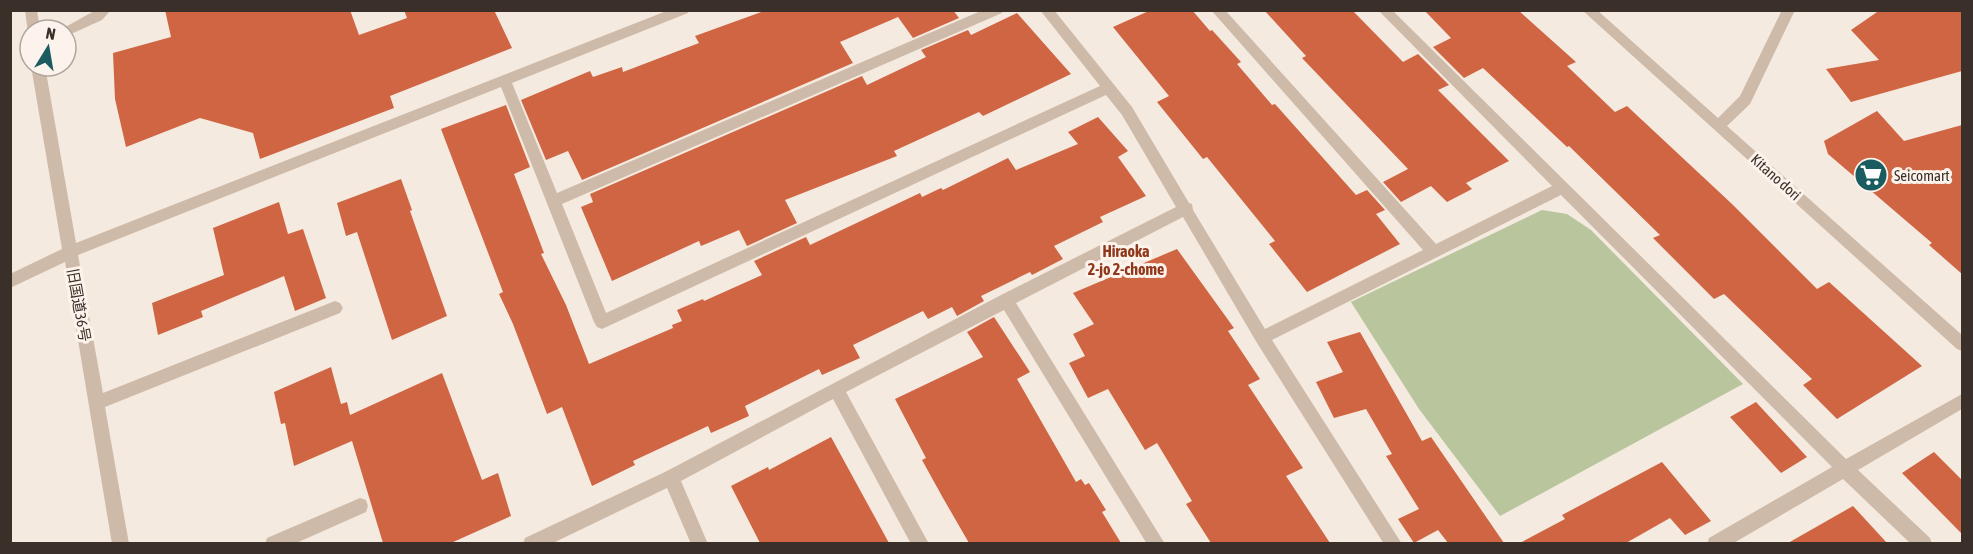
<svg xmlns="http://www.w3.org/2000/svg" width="1973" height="554" font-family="'Asap Condensed','Noto Sans JP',sans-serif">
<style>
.green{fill:#b8c59d}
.building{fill:#cf6543}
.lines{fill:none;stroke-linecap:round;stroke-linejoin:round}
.minor{fill:#cebaa9;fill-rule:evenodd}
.labels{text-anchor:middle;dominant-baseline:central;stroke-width:6;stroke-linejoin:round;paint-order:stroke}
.poi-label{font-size:15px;fill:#3b2f29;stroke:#fcf4ec;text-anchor:start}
.street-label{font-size:15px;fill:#3b2f29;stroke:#fcf4ec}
.neighbourhood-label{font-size:16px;font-weight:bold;fill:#91381c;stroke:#fcf4ec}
</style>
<rect width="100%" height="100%" fill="#f5eadf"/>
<path class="green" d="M1542,210L1567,214L1591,230L1743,384L1500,516L1419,409L1351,302Z"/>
<path class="building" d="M165,10H350L359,35L407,18L404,10H494L512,48L390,96L394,108L260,159L253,133L200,118L126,147L115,99L113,53L171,37Z
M767,10H953L959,18L913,38L898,17L840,42L853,63L582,180L568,151L546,160L521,100L590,71L593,77L622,67L623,72L699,43L695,36Z
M1151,10H1192L1210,31L1212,30L1241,62L1237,64L1272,105L1275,104L1356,195L1367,190L1385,210L1376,214L1400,244L1307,292L1269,244L1275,241L1207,157L1203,159L1157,102L1169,96L1113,27Z
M1264,10H1352L1403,62L1418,54L1449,85L1438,90L1509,161L1466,183L1472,189L1447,202L1431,186L1401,202L1383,182L1408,169L1302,58L1306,56Z
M1424,10H1518L1576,62L1567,66L1615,112L1627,106L1732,204L1817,289L1829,282L1922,366L1837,419L1803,385L1812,379L1724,294L1714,299L1653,238L1660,235L1569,146L1567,147L1483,68L1464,78L1433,47L1451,38Z
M1880,10H1962V71L1851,102L1826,69L1879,60L1851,30Z
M1017,13L1071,74L983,116L979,112L894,151L897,156L785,200L797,223L747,246L739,230L701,246L699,241L612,281L581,207L593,202L590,194L862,76L867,85L926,57L921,50L968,30L971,35Z
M506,105L530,167L514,174L544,253L541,254L566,305L589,364L673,328L672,325L682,321L677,310L703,299L704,301L762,275L754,261L806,237L810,245L920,193L922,197L941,188L943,190L1008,158L1016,170L1078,144L1068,132L1098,117L1128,151L1118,157L1146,196L1100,217L1103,222L1054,246L1063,259L1032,275L1030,272L981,296L984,301L957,316L952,307L928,319L923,311L853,345L860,358L822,375L819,369L745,406L749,416L711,433L708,426L633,461L635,465L592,486L562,407L547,414L513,324L499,294L503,292L441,129Z
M1877,111L1904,141L1962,125V274L1929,245L1932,243L1828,154L1824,141Z
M401,179L412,210L410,211L447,316L392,340L357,232L346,236L337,203Z
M279,202L288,234L303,229L326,298L295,311L284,276L201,311L203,317L158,335L152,303L224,275L213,228Z
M1177,249L1234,328L1228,331L1260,379L1248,385L1303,468L1286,476L1330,543H1211L1186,504L1192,501L1157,443L1145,450L1108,389L1088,398L1069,363L1085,356L1073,334L1094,324L1073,293Z
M994,317L1030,372L1017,379L1076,482L1081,479L1085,485L1089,483L1106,510L1102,512L1121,543H969L943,498L922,460L926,458L895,399L983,357L967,332Z
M1360,332L1422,441L1431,437L1504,543H1448L1438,530L1414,543L1398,519L1419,509L1386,456L1392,454L1366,409L1334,418L1316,382L1343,372L1327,342Z
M331,367L341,404L347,402L350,415L442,373L482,480L498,473L511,516L451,543H383L352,441L294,466L285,423L281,424L274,392Z
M1756,402L1807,457L1781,473L1730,417Z
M831,437L889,543H760L731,486L768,467L769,470Z
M1934,452L1962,480V534L1902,473Z
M1662,462L1711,521L1685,535L1670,518L1626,543H1520L1565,519L1562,515Z
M1853,506L1887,543H1788Z"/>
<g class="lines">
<path class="minor" d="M25,10H37L40,30H30L28,33Z
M96,10H111L102,20L71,34L66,36V30H60Z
M669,10H689L688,13L512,83L557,193L983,10H1003L1002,13L562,204L606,313L1100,86L1040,10H1054L1132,107L1189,203L1192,204L1193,210L1265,329L1423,250L1211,10H1225L1436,244L1552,186L1378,10H1392L1846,459L1962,394V409L1858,470L1930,538L1932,544H1911L1843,479L1732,544H1707L1709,538L1832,467L1561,195L1272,340L1402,544H1384L1257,343L1183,217L1016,303L1165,544H1147L1004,310L846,392L929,544H911L833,399L681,481L708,544H691L667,488L551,544H523L525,538L665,472L1001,295L1176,207L1122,115L1106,95L602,329L597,327L594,322L501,87L78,255L103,393L335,301L340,303L343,308L340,313L105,407L129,544H112L65,262L10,288V274L62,249L31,66H45L76,243Z
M1582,10H1597L1718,118L1740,96L1782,10H1795L1750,104L1727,126L1962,335V351L1957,349Z
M360,498L366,500L368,506L366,512L294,544H265L267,538Z"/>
</g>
<defs>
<symbol id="supermarket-disc" viewBox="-11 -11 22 22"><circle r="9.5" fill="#1b5c60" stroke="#fcf4ec"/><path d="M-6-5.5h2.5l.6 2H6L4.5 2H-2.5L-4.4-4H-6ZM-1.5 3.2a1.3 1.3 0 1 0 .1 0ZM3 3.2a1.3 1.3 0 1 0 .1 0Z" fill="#fff"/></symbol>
</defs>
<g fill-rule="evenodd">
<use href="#supermarket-disc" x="1852" y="156" width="38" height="38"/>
</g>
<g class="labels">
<g class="poi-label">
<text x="1894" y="175">Seicomart</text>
</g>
<g class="street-label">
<text transform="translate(1776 177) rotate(42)">Kitano dori</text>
<text transform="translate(79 305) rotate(80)">旧国道36号</text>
</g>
<g class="neighbourhood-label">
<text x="1126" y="251">Hiraoka<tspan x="1126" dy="18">2-jo 2-chome</tspan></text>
</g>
</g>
<rect width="1973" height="554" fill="none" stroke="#3b2f29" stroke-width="24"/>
<g transform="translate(48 48) rotate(11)"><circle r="28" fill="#fcf4ec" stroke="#afa59e" stroke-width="1.5"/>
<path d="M0-4.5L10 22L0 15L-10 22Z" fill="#1b5c60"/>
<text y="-9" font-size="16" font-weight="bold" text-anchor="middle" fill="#3b2f29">N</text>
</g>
</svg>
